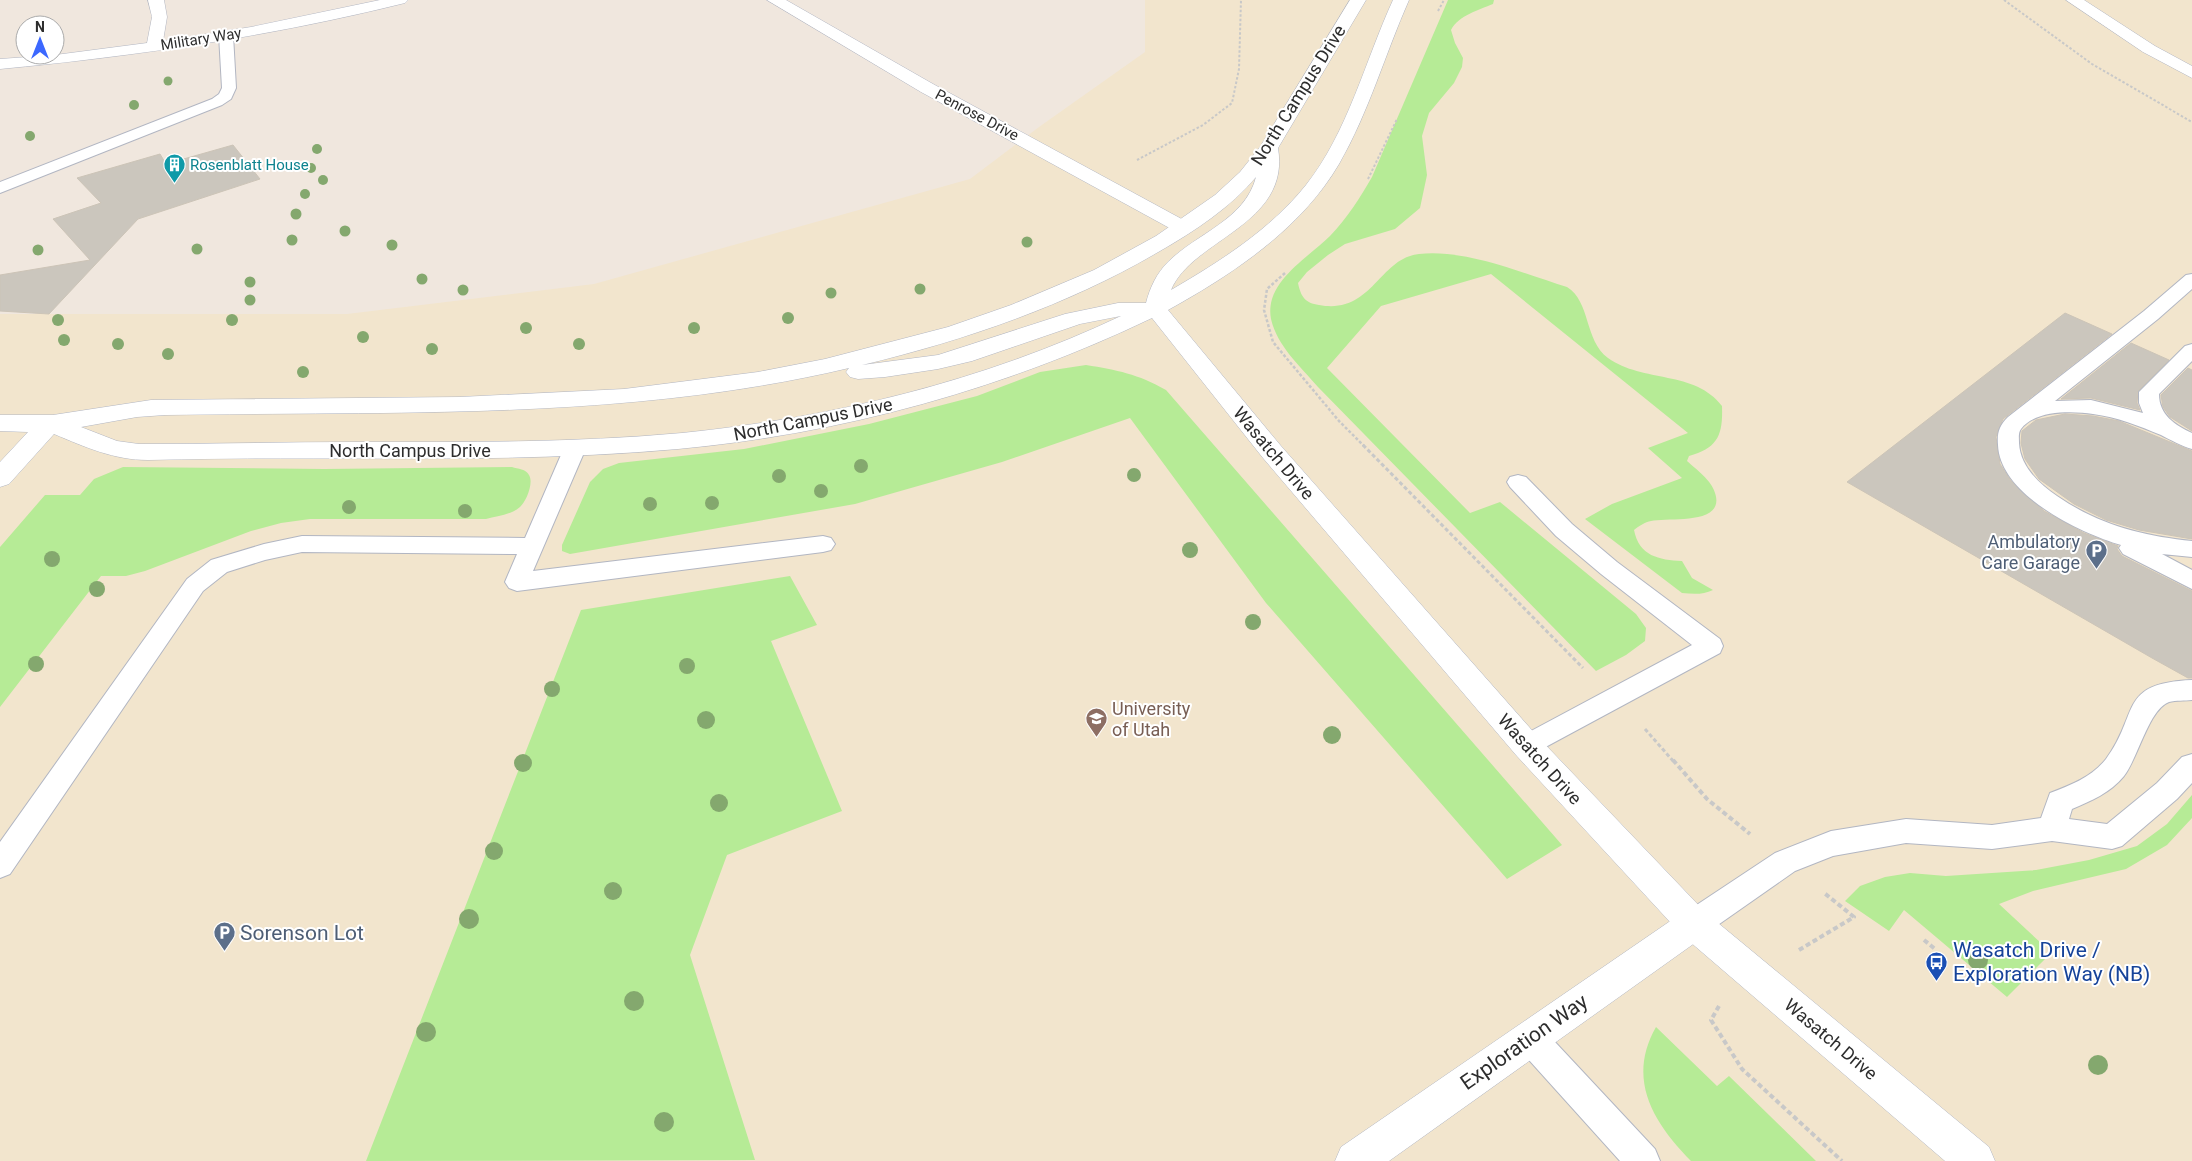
<svg xmlns="http://www.w3.org/2000/svg" width="2192" height="1161" font-family="Roboto,sans-serif">
<style>
.education{fill:#f2e5cd}
.green{fill:#b6eb96}
.building{fill:#cbc6bd;stroke:#ccc4b7}
.lines{fill:none;stroke-linecap:round;stroke-linejoin:round}
.lane-casing{stroke:#b2b6c2;stroke-width:2}
.street-casing{stroke:#b2b6c2;stroke-width:1}
.secondary-casing{stroke:#b2b6c2;stroke-width:1}
.path-far3{stroke:#c8c8c8;stroke-width:2;stroke-dasharray:2.5 2;stroke-linecap:butt}
.path-far2{stroke:#c8c8c8;stroke-width:2.5;stroke-dasharray:3 2;stroke-linecap:butt}
.path-far1{stroke:#c8c8c8;stroke-width:3;stroke-dasharray:4 2.5;stroke-linecap:butt}
.path{stroke:#c8c8c8;stroke-width:4;stroke-dasharray:5 3;stroke-linecap:butt}
.lane{fill:#fff;fill-rule:evenodd}
.street{fill:#fff;fill-rule:evenodd}
.secondary{fill:#fff;fill-rule:evenodd}
.tree{fill:#84a86e}
.labels{text-anchor:middle;dominant-baseline:central;stroke-width:4;stroke-linejoin:round;paint-order:stroke}
.far-street-label{font-size:15px;fill:#2d2d2d;stroke:#fff}
.far-culture-label{font-size:15px;fill:#0d838f;stroke:#fff;text-anchor:start}
.street-label{font-size:18px;fill:#2d2d2d;stroke:#fff}
.service-label{font-size:18px;fill:#4e5e75;stroke:#fff;text-anchor:end}
.education-label{font-size:18px;fill:#785e54;stroke:#fff;text-anchor:start}
.near-service-label{font-size:21px;fill:#4e5e75;stroke:#fff;text-anchor:start}
.near-transit-label{font-size:21px;fill:#164399;stroke:#fff;text-anchor:start}
.near-street-label{font-size:21px;fill:#2d2d2d;stroke:#fff}
</style>
<rect width="100%" height="100%" fill="#f0e7de"/>
<path class="education" d="M1145,0H2192V1161H0V314H347L594,284L970,179L1039,127L1145,52Z"/>
<path class="green" d="M1448,0H1494L1493,4C1479,10 1459,15 1451,30L1455,43L1463,58L1462,67L1454,83L1429,113L1422,136L1427,175L1420,208L1395,229L1345,244L1328,255L1307,272L1298,283C1301,297 1305,303 1319,305C1372,315 1379,258 1419,254C1467,249 1521,273 1567,287C1591,302 1584,340 1608,358C1643,383 1695,370 1722,406C1723,435 1718,448 1689,456L1687,461C1696,469 1712,481 1715,493C1726,526 1668,517 1651,521C1645,522 1639,526 1634,530C1639,556 1659,560 1682,561L1692,578L1713,590C1703,595 1693,594 1682,593L1585,519L1612,504L1682,478L1648,448L1688,433L1491,274L1381,306L1327,368L1470,513L1500,502L1636,614L1646,628L1645,641L1626,655L1596,671L1318,387C1301,367 1277,346 1271,319C1264,282 1308,258 1330,236C1347,218 1360,198 1372,177Z
M1086,365C1117,370 1138,374 1166,390L1562,845L1507,879L1266,603L1130,418L1002,462L855,504L570,554L562,551V545L590,482L603,469L619,463L744,449L869,424L977,396L1040,372Z
M123,467L324,469L512,467C518,469 526,469 529,475C534,483 526,502 520,507C511,515 497,516 486,519H310L281,523L251,531L145,571L126,576H101L0,707V547L45,495H80L94,479Z
M790,576L817,625L771,641L842,811L727,855L690,955L755,1160L366,1161L581,610Z
M2192,795V818L2167,845L2126,869L2033,891L1999,904L2042,944L2045,959L2007,997L1904,910L1889,931L1845,901L1860,886L1885,877L1910,873L1946,876L2036,870L2089,860L2137,846L2167,824Z
M1656,1027L1717,1086L1729,1076L1816,1161H1691C1654,1123 1626,1080 1656,1027Z"/>
<path class="building" d="M233,145L260,179L138,219L49,314L0,311V275L90,260L53,219L101,203L77,178L160,154L166,164Z
M2065,313L2112,334L2003,419L1996,437L2000,464L2011,481L2044,511L2084,533L2118,546L2117,549L2122,556L2192,591V678H2188L2152,658L1847,482Z
M2131,343L2169,360L2138,391L2137,403L2140,410L2091,398L2061,399Z
M2188,368L2192,370V431L2170,417L2163,407L2161,395Z
M2065,414L2093,416L2119,421L2192,451V539L2139,530L2106,520L2074,504L2039,479L2025,459L2021,443L2022,431L2036,420Z"/>
<g class="lines">
<defs>
<path id="lane" d="M226,31L233,35L236,88L231,99L222,105L0,193V182L212,99L219,94L222,88L219,35Z
M2192,274V289L2158,319L2055,401L2091,400L2143,413L2139,403V392L2185,346L2192,344V361L2159,394C2159,415 2175,425 2192,433V449C2181,446 2171,440 2161,435C2139,426 2117,417 2093,414C2072,411 2035,410 2021,429C2018,433 2019,438 2019,443C2020,466 2039,484 2057,496C2099,525 2143,536 2192,541V557L2162,554L2192,570V589L2123,554L2119,548L2121,545C2080,533 2000,495 1998,445C1997,433 1999,426 2008,417L2144,311L2186,275Z
M575,441L583,443L586,448L533,571L823,536L831,538L835,544L831,550L823,552L517,591L509,588L505,582L517,554L302,552L265,560L227,572L203,591L10,874L0,878V842L187,579L211,560L264,544L302,536L525,538L564,448L567,443Z
M1518,475L1526,477L1572,524L1617,562L1720,639L1723,646L1720,653L1527,757L1518,754L1514,746L1518,738L1692,645L1601,574L1556,536L1510,487L1507,482L1510,477Z
M2192,680V700C2185,701 2176,700 2169,702C2149,709 2138,758 2124,776C2110,793 2091,801 2072,809L2069,819L2107,824L2157,783L2182,757L2192,754V783L2177,799L2122,846L2112,849L2052,841L1992,849L1906,843L1833,856L1795,871L1705,934L1694,938L1683,934L1679,924L1683,914L1775,853L1831,831L1906,819L1992,825L2041,818L2050,793C2071,785 2092,777 2106,759C2140,714 2117,683 2192,680Z
M1530,1022L1541,1027L1655,1149L1660,1161H1620L1519,1049L1514,1038L1519,1027Z"/>
<path id="street" d="M148,0H164L167,17L163,41L251,27L380,0H408L405,3C272,36 137,56 0,69V59L55,55L147,43L152,17Z
M767,0H786L933,84L1189,223L1192,227L1189,231L1182,233L1175,231L921,92Z
M1694,908L1706,913L1711,924L1706,935L1389,1161H1335L1341,1147L1682,913Z"/>
<path id="secondary" d="M1350,0H1366L1278,148C1291,225 1192,239 1171,290C1219,262 1270,230 1306,185C1348,132 1365,61 1393,0H1409C1385,54 1369,112 1339,164C1301,229 1233,274 1168,310L1281,446L1538,737L1706,913L1989,1147L1995,1161H1945L1682,935L1516,755L1263,458L1152,318C1004,389 841,434 678,449C502,465 325,455 148,460C114,460 85,447 54,434L9,484L0,487V462L28,432L0,431V415H53L151,400L460,397L624,389L758,372L825,359L948,327L1011,305L1094,270L1156,236L1215,195L1240,172L1260,147ZM1256,177C1245,220 1197,233 1168,262C1157,273 1150,287 1146,303H1118L1065,314L938,355L862,365C966,340 1068,305 1160,251C1195,231 1231,207 1256,177ZM1121,316C984,381 832,418 682,433C573,443 464,442 355,442C283,442 211,444 139,444L117,441L81,427L137,417L165,415C394,411 625,421 849,368L846,372L850,377L858,379L885,377L938,369L972,361L1080,324Z
M2066,0H2084L2155,46L2192,66V78L2143,52Z"/>
</defs>
<use href="#lane" class="lane-casing"/>
<use href="#street" class="street-casing"/>
<use href="#secondary" class="secondary-casing"/>
<path class="path-far3" d="M2004,0L2092,64L2192,122
M1438,11L1444,0
M1137,160L1203,125L1232,103L1239,69L1241,0
M1368,179L1397,119"/>
<path class="path-far2" d="M1285,273L1267,289L1264,310L1273,342L1339,421L1364,446"/>
<path class="path-far1" d="M1363,445L1583,668
M1645,729L1674,762"/>
<path class="path" d="M1673,760L1707,799L1750,834
M1924,940L1935,949
M1799,950L1854,917L1823,892
M1719,1006L1711,1020L1742,1069L1842,1161"/>
<use href="#lane" class="lane"/>
<use href="#street" class="street"/>
<use href="#secondary" class="secondary"/>
</g>
<g class="tree">
<circle cx="168" cy="81" r="4.5"/>
<circle cx="134" cy="105" r="5"/>
<circle cx="30" cy="136" r="5"/>
<circle cx="317" cy="149" r="5"/>
<circle cx="311" cy="168" r="5"/>
<circle cx="323" cy="180" r="5"/>
<circle cx="305" cy="194" r="5"/>
<circle cx="296" cy="214" r="5.5"/>
<circle cx="345" cy="231" r="5.5"/>
<circle cx="292" cy="240" r="5.5"/>
<circle cx="1027" cy="242" r="5.5"/>
<circle cx="392" cy="245" r="5.5"/>
<circle cx="197" cy="249" r="5.5"/>
<circle cx="38" cy="250" r="5.5"/>
<circle cx="422" cy="279" r="5.5"/>
<circle cx="250" cy="282" r="5.5"/>
<circle cx="920" cy="289" r="5.5"/>
<circle cx="463" cy="290" r="5.5"/>
<circle cx="831" cy="293" r="5.5"/>
<circle cx="250" cy="300" r="5.5"/>
<circle cx="788" cy="318" r="6"/>
<circle cx="58" cy="320" r="6"/>
<circle cx="232" cy="320" r="6"/>
<circle cx="526" cy="328" r="6"/>
<circle cx="694" cy="328" r="6"/>
<circle cx="363" cy="337" r="6"/>
<circle cx="64" cy="340" r="6"/>
<circle cx="118" cy="344" r="6"/>
<circle cx="579" cy="344" r="6"/>
<circle cx="432" cy="349" r="6"/>
<circle cx="168" cy="354" r="6"/>
<circle cx="303" cy="372" r="6"/>
<circle cx="861" cy="466" r="7"/>
<circle cx="1134" cy="475" r="7"/>
<circle cx="779" cy="476" r="7"/>
<circle cx="821" cy="491" r="7"/>
<circle cx="712" cy="503" r="7"/>
<circle cx="650" cy="504" r="7"/>
<circle cx="349" cy="507" r="7"/>
<circle cx="465" cy="511" r="7"/>
<circle cx="1190" cy="550" r="8"/>
<circle cx="52" cy="559" r="8"/>
<circle cx="97" cy="589" r="8"/>
<circle cx="1253" cy="622" r="8"/>
<circle cx="36" cy="664" r="8"/>
<circle cx="687" cy="666" r="8"/>
<circle cx="552" cy="689" r="8"/>
<circle cx="706" cy="720" r="9"/>
<circle cx="1332" cy="735" r="9"/>
<circle cx="523" cy="763" r="9"/>
<circle cx="719" cy="803" r="9"/>
<circle cx="494" cy="851" r="9"/>
<circle cx="613" cy="891" r="9"/>
<circle cx="469" cy="919" r="10"/>
<circle cx="1978" cy="960" r="10"/>
<circle cx="634" cy="1001" r="10"/>
<circle cx="426" cy="1032" r="10"/>
<circle cx="2098" cy="1065" r="10"/>
<circle cx="664" cy="1122" r="10"/>
</g>
<defs>
<symbol id="building-pin" viewBox="-11 -11 22 30"><path d="M0 17L-7.5 6A9.5 9.5 0 1 1 7.5 6Z" fill="#0f9aa8" stroke="#fff"/><path d="M-4-6H4V6H1V3H-1V6H-4ZM-2.5-4.3h1.7v1.8h-1.7ZM.8-4.3h1.7v1.8H.8ZM-2.5-1h1.7V.8h-1.7ZM.8-1h1.7V.8H.8Z" fill="#fff"/></symbol>
<symbol id="parking-pin" viewBox="-11 -11 22 30"><path d="M0 17L-7.5 6A9.5 9.5 0 1 1 7.5 6Z" fill="#5c6f8a" stroke="#fff"/><path d="M-3.5-5.5H1a3.5 3.5 0 0 1 0 7H-1V5.5H-3.5ZM-1-3.4V-.6H.8a1.4 1.4 0 0 0 0-2.8Z" fill="#fff"/></symbol>
<symbol id="university-pin" viewBox="-11 -11 22 30"><path d="M0 17L-7.5 6A9.5 9.5 0 1 1 7.5 6Z" fill="#8d6e63" stroke="#fff"/><path d="M0-5L7-2L0 1L-7-2ZM-4 1L0 2.5L4 1V4Q0 6-4 4Z" fill="#fff"/></symbol>
<symbol id="bus-pin" viewBox="-11 -11 22 30"><path d="M0 17L-7.5 6A9.5 9.5 0 1 1 7.5 6Z" fill="#1a4fb4" stroke="#fff"/><path d="M-5-6H5V4H4V6H2V4H-2V6H-4V4H-5ZM-3.5-4V0h7V-4ZM-3.5 1.2v1.5H-2V1.2ZM2 1.2v1.5H3.5V1.2Z" fill="#fff"/></symbol>
</defs>
<g fill-rule="evenodd">
<use href="#building-pin" x="162" y="152" width="25" height="34"/>
<use href="#parking-pin" x="2084" y="538" width="25" height="34"/>
<use href="#university-pin" x="1084" y="706" width="25" height="34"/>
<use href="#parking-pin" x="212" y="920" width="25" height="34"/>
<use href="#bus-pin" x="1924" y="950" width="25" height="34"/>
</g>
<g class="labels">
<g class="far-street-label">
<text transform="translate(201 39) rotate(-9)">Military Way</text>
<text transform="translate(977 115) rotate(28)">Penrose Drive</text>
</g>
<g class="far-culture-label">
<text x="190" y="165">Rosenblatt House</text>
</g>
<g class="street-label">
<text transform="translate(1298 95) rotate(-58)">North Campus Drive</text>
<text transform="translate(813 419) rotate(-11)">North Campus Drive</text>
<text x="410" y="450">North Campus Drive</text>
<text transform="translate(1274 453) rotate(50)">Wasatch Drive</text>
<text transform="translate(1540 759) rotate(48)">Wasatch Drive</text>
<text transform="translate(1831 1039) rotate(40)">Wasatch Drive</text>
</g>
<g class="service-label">
<text x="2080" y="541">Ambulatory<tspan x="2080" dy="21">Care Garage</tspan></text>
</g>
<g class="education-label">
<text x="1112" y="708">University<tspan x="1112" dy="21">of Utah</tspan></text>
</g>
<g class="near-service-label">
<text x="240" y="933">Sorenson Lot</text>
</g>
<g class="near-transit-label">
<text x="1953" y="950">Wasatch Drive /<tspan x="1953" dy="24">Exploration Way (NB)</tspan></text>
</g>
<g class="near-street-label">
<text transform="translate(1524 1042) rotate(-35)">Exploration Way</text>
</g>
</g>
<g transform="translate(40 40)"><circle r="24" fill="#ffffff" stroke="#ababab"/>
<path d="M0-4L9 19L0 12L-9 19Z" fill="#3c68ff"/>
<text y="-8" font-size="14" font-weight="bold" text-anchor="middle" fill="#2d2d2d">N</text>
</g>
</svg>
